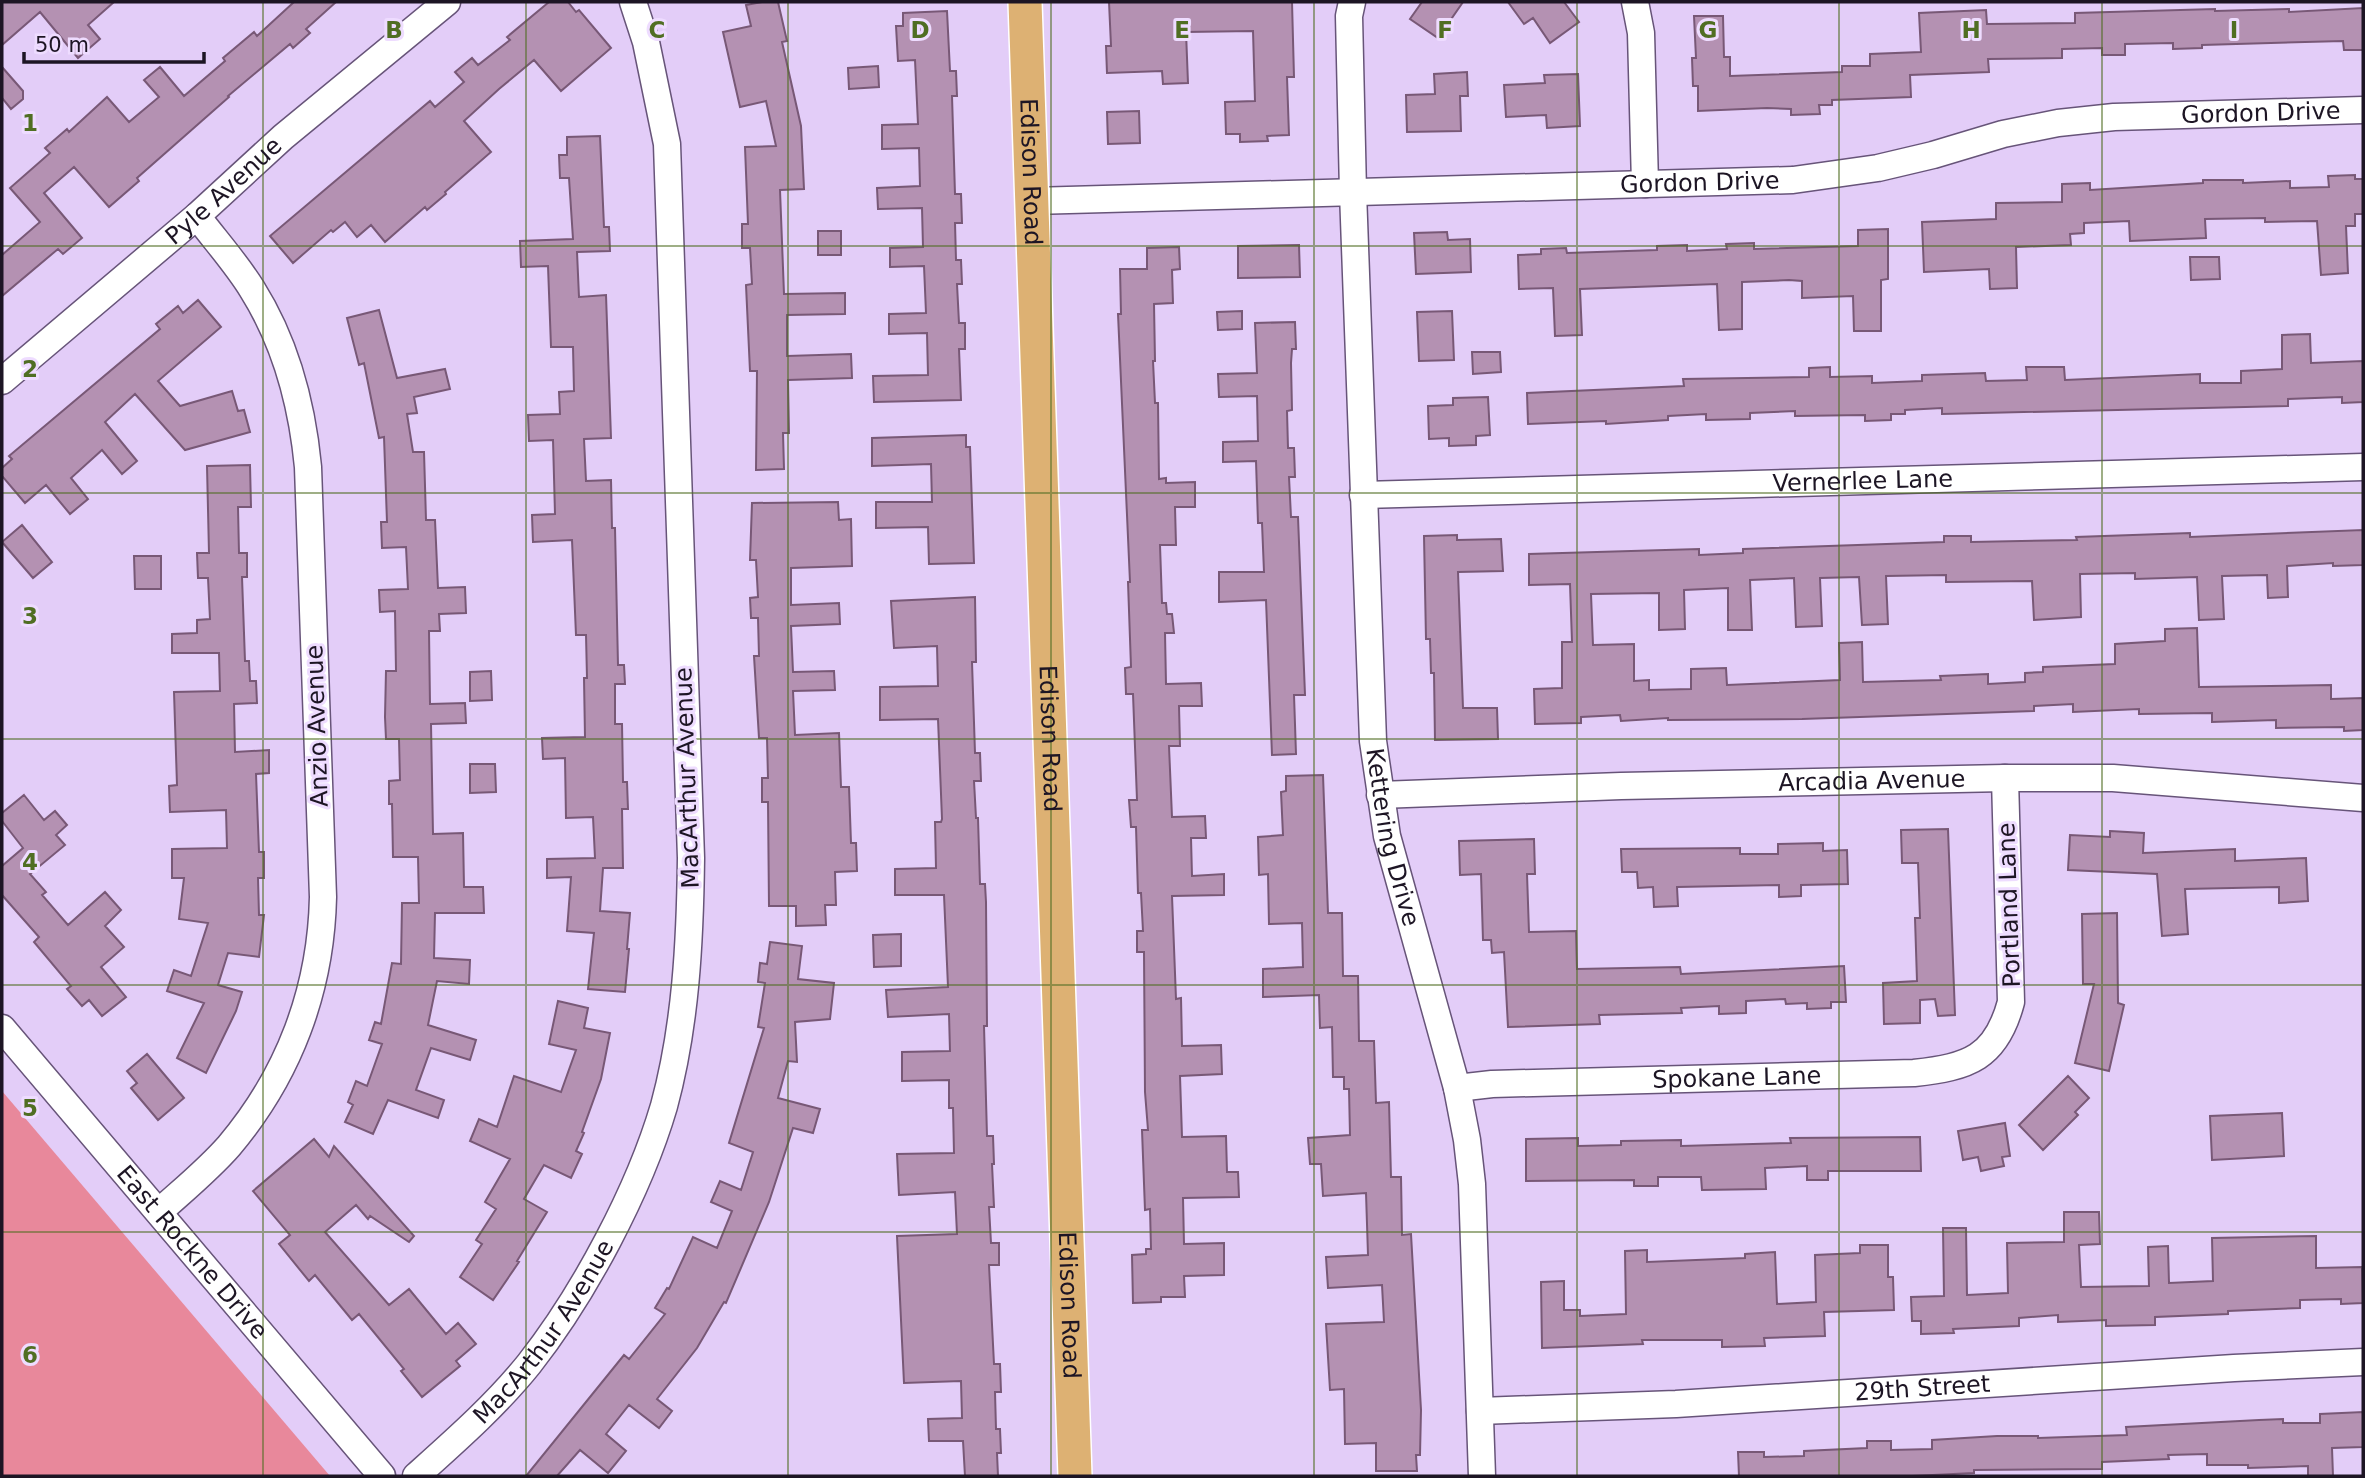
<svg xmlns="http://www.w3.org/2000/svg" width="2365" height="1478" font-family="'DejaVu Sans',sans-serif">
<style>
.green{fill:#e8889b}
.building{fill:#b491b2;stroke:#785876;stroke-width:2}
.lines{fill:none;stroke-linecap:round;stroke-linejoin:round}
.minor-casing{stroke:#675479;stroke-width:29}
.major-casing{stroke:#fff;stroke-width:36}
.minor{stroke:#fff;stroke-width:26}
.major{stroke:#ddb173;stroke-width:33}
.grid{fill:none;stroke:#506e23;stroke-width:2;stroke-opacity:0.55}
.labels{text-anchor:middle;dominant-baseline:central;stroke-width:6;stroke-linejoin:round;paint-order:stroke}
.street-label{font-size:24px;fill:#1d1524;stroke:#eedcff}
.grid-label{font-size:23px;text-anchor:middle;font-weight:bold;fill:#506e23;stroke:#eedcff;stroke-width:6;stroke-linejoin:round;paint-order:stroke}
</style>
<rect width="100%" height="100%" fill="#e3cdf8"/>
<path class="green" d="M2,1091L330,1476H2Z"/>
<path class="building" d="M2,2H114L88,25L100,39L78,58L40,12L2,45Z
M294,2H336L306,29L310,33L293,48L290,44L228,96L229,97L137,178L139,181L109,207L74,167L44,193L82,238L63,254L58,249L2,296V255L40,222L10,188L50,153L45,148L67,129L69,132L107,97L129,122L159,97L144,80L160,67L184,96L225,61L223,58L254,32L257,36Z
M549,2H568L576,12L579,10L611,48L561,91L534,60L499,89L464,121L491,152L445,192L446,194L427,210L425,207L385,242L371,225L357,237L345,222L333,232L331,230L293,263L270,236L430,101L435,107L464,82L455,72L472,58L478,65L510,40L507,37Z
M762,2H778L787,41L782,42L801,126L804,189L780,190L784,294L845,293V314L787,315V356L851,354L852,378L788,380L789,433H783L784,469L756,470L757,371H750L746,285L752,284L750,248H742V224H748L745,147L776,146L766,101L740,107L723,32L751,26L746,5Z
M1109,2H1292L1294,77H1287L1289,135L1267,136L1268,141L1240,142V134H1226L1225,102L1255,101L1253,31L1186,32L1188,83L1163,84L1162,71L1107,73L1106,46H1111Z
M1422,2H1463L1438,38L1410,19Z
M1508,2H1564L1579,22L1550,43L1533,18L1524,24Z
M2363,8V50H2344L2343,41L2202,45V48L2173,49V43L2125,44V55H2102V48L2062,49V58L1988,59L1989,72L1910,75L1911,97L1832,100V105H1819L1820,114L1791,115V109L1767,108L1698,111V86H1693L1692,58H1696L1694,16H1723L1724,57H1730V76L1842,72V66H1870V54L1921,52L1919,13L1986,10L1987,24L2075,23V13L2215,9V11L2289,9V12Z
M947,11L950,71H956L957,96H952L955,194H961L962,223H955L956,260H961L962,284H957L959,323H965V349H959L961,400L874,402L873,376L928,375L927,333L889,334V314L926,313L924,266L890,267V248L923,247L922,208L878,209L877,188L920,186L919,148L882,149V125L918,124L915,60L898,61L896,26H903V13Z
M878,66L879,87L849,89L848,68Z
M2,67L23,91V99L11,109L2,98Z
M1467,72L1468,96H1460L1461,131L1407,132L1406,95L1435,94L1434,74Z
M1578,74L1580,126L1547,128L1546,115L1506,117L1504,85L1545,83L1544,75Z
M1139,111L1140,143L1108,144L1107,112Z
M600,136L604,227H609L610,251L577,252L579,297L606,295L611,438L584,439L586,481L611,480L612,528H615L618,665H624L625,684H615V724H622L623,782H627L628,809H622L623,868H603L600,911L630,913L627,949H629L625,992L588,989L594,933L567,931L571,877L547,878V859L595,858L593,817L566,818L565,758L543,759L542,738L585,737L584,678H587L586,635H576L572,540L533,542L532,515L555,514L553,440L529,441L528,415L560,414L559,392L574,391L573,347H551L548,266L521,267L520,241L573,239L569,178H560L559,155H567V137Z
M2355,175V179H2363V214H2355V226H2346L2348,273L2321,275L2317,221L2265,222V218L2205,219L2206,238L2130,241L2129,221L2084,223V233L2070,234L2071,245L2016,247L2017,288L1990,289L1989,269L1924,272L1922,222L1996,219V203L2062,202V184L2090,183V190L2203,183V180H2243V183L2290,181V188L2329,187L2328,176Z
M1888,229V279L1881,280V331H1854L1853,296L1802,298V281L1789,280L1742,282V329L1719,330L1717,284L1580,289L1582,335L1555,336L1553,288L1519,289L1518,255L1541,254V249L1566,248L1567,253L1657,250V246L1687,245V251L1727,249L1726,244L1754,243V249L1858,246V230Z
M818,231H841V255H818Z
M1447,232L1448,240L1470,239L1471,272L1416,274L1414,233Z
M1299,245L1300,277L1238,278V246Z
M1179,247L1180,269L1172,270L1173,303L1154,304L1155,361H1153L1155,403H1158L1159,479L1166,478V483L1195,482V507H1175L1176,545H1160L1162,603H1166L1167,614H1172L1174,633H1165L1166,684L1201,683L1202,706H1179L1180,746H1169L1172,817L1205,816L1206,838H1191L1192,876L1224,874V895L1172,896L1176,999L1181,998L1182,1046L1221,1045L1222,1074L1180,1076L1182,1137L1226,1136L1227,1172H1238L1239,1197L1183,1198L1184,1244L1224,1243V1275L1184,1276L1185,1297H1161V1302L1133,1303L1132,1255L1146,1254V1249H1151L1150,1209L1145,1210L1142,1130H1148L1145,1092L1144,952H1137V931H1143L1141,893H1138L1136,827H1131L1129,800H1137L1133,694H1126L1125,668L1131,667L1128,582H1130L1118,314H1121L1120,269H1147V248Z
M2190,257H2219L2220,279L2191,280Z
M198,300L221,327L158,381L180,406L232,391L238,411L244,410L250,432L185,450L135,394L105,422L137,461L122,474L102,450L71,478L88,499L70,514L46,485L25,503L2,476V468L12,459L9,456L160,329L156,324L178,306L183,313Z
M379,310L397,378L445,369L450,389L414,397L417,413L407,414L413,452H424L426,520H435L438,588L465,587L466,613L439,614L440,631H429L430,704L465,703L466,723L431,724L433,834L463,833L464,887H483L484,913H435L434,958L470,960L469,984L437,981L428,1025L476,1040L470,1060L431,1048L416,1090L444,1100L438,1118L388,1100L373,1134L345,1122L353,1105L348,1102L356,1081L367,1086L382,1044L369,1040L375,1022L381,1024L392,963L401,964L402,903H419L418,857H393L392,804H389V781L400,780L399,739H386L385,717L386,671H396L395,611L380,612L379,590L408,589L406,547L382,548L381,522H387L384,437L379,438L364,363L359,365L347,318Z
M1242,311V329L1218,330L1217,312Z
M1452,311L1454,360L1419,361L1417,312Z
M1295,322L1296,349H1292L1291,363L1292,410L1287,411L1288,448H1294L1295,477H1289L1291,517H1298L1305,695H1294L1296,754L1272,755L1266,600L1219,602V572H1264L1262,523H1258L1256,461L1223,462V442L1258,441L1257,396L1219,397L1218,374L1257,373L1255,323Z
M2310,334L2311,363L2363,361V402L2342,403V397L2288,399V406L1942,414V408L1905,410V414H1891V420L1865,421V415L1795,416V411L1750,413V419L1706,420V414L1668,416V420L1606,424V421L1528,424L1527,393L1684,386L1683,379L1809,377V368L1830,367V377L1872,376V383L1922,381V375L1985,373L1986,381L2027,380L2026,367H2064L2065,380L2200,374V383H2241V371L2282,369V335Z
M1472,352H1500L1501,372L1473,374Z
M1488,397L1490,435L1476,436V445L1449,446V438L1429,439L1428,406L1453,405V398Z
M966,435V447H970L974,563L929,564L928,527L876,528V502H932L931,464L872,466V438Z
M250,465L251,507H238L239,553H247V577H242L245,661H249L250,681H256L257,703L234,704L235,752L269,750V773L256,774L259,852H264V878H258L259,915H264L259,957L228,953L218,985L242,992L236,1011L206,1073L177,1058L204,1003L167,991L174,970L191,976L208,923L179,919L184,878H172V849L227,848L226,810L170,812L169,786L177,785L174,692L220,691L219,653H172V634L197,633V620L210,619L208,578H198L197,553H209L207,466Z
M838,502L839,520L851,519L852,566L791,568V605L839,603L840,624L791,626L793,672L834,671L835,690L793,691L795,735L839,733L841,787H849L851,843H856L857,871L835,872L836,905H825L826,925L796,926V906H769L768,802H762V778H768L767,738H759L754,656H759L758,618H751L750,598L758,597L756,560H750L752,503Z
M22,525L52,562L33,578L2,542Z
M2363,530V565L2333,566V563L2287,566L2288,597L2268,598L2267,575L2222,576L2224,619L2199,620L2197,577L2135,579V573L2080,574L2081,617L2034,620L2032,581L1946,582V575L1886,576L1888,624L1862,625L1859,577L1820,578L1822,626L1796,627L1794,578L1750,580L1752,630H1728V588L1684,590L1685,629L1659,630V593L1591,594L1593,645L1634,644V681L1649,680V690L1691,689V669L1726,668L1727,685L1840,680L1839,643L1862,642L1863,682L1941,680L1940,676L1988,674V684L2025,682V673L2043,672V667L2115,664V644L2165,641V629L2197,628L2199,687L2331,685V699L2363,698V730L2344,731V727L2276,728V720L2212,722V713L2139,714V709L2073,712V704L2034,706V711L1802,719L1668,720V718L1621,721L1620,715L1581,717V723L1535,724L1534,689L1562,688V642H1572L1570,584L1529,585V554L1699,549V555L1743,553V549L1944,542V536H1971V542L2077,540L2076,537L2190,533V537Z
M1457,535V540L1501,539L1503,571L1458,572L1463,708H1497L1498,739L1435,740L1434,673H1431L1430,639H1426L1424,536Z
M134,556H161V589H135Z
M975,597L976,662H972L975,753H980L981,781H974L976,818H978L980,884H985L986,902L987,1026H984L987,1136H993L994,1164H992L994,1207H989L991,1243H999V1265H989L994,1364H1000L1001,1392H995L996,1429H1000L1001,1453H997L998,1476H965L963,1441H929L928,1419L962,1418L961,1381L904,1383L897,1236L957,1234L955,1192L899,1195L897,1154L954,1153L953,1108H949V1080L902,1081V1052L950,1051L949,1014L888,1017L886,990L948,987L944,895H895V869L936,868L935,822H941L942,819L938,719L880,720V687L938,686L937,646L894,648L891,601Z
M491,671L492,700L470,701V672Z
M470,764H495L496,792L470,793Z
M1323,775L1328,913H1342L1343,976H1358L1359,1041H1374L1376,1103L1389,1102L1391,1177H1401L1402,1235L1411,1234L1421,1410L1420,1455H1416L1417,1471H1376V1443L1345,1444L1344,1389L1330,1390L1326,1324L1384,1322L1382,1285L1328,1288L1326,1257L1368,1255L1366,1193L1323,1196L1321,1164H1310L1308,1138L1350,1135L1349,1089H1344V1077H1333L1332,1027L1320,1028L1319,995L1263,997V969L1303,967L1302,923L1269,924L1268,874L1259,875L1258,837L1283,835L1281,792L1286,791V776Z
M24,795L44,820L55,811L67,825L56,835L65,845L30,874L46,892L42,895L68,925L105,892L121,910L105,926L124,947L101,967L126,997L102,1016L89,1000L82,1006L67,989L71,986L34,942L39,937L2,895V866L23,848L2,821V813Z
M1948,829L1955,1015L1938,1016L1935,999L1920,1000V1023L1884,1024L1883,983L1917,981L1915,918H1920L1918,863H1902L1901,830Z
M2110,831L2144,833L2143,853L2235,849V861L2306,858L2308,901L2279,903V887L2185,889L2188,934L2162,936L2157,874L2068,870L2070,835L2110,837Z
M1534,839L1535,874H1527L1529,932L1576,931L1577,969L1680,967L1681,974L1844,966L1846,1002H1831V1008L1807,1009V1003L1786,1004L1785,999L1746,1001V1013L1719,1014V1006L1681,1008L1682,1013L1599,1015L1600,1024L1508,1027L1504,952L1492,953L1491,940H1483L1481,874L1460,875L1459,841Z
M1823,843V851L1847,850L1848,884L1801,885V896L1779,897V885L1677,887L1678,906L1654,907L1653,887L1638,888L1637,872H1622L1621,849L1740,848V854H1778V844Z
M2117,913L2118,1003L2124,1005L2109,1071L2075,1063L2094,984H2083L2082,914Z
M901,934V966L874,967L873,935Z
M770,942L802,946L798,979L834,983L830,1019L795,1022L797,1062L788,1061L778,1098L820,1109L813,1133L793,1128L769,1202L726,1303L724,1302L697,1348L657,1399L672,1411L659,1428L629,1405L606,1434L626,1451L608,1473L580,1450L557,1476H526L624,1355L629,1359L665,1314L655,1308L667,1288L669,1289L693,1237L717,1248L732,1211L711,1202L720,1181L741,1190L753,1152L729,1143L764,1028L758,1027L765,983L758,982L760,963L767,964Z
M558,1001L588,1008L584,1028L610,1033L601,1079L582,1132L584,1133L576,1151L582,1154L571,1178L544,1165L524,1199L547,1212L517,1261L519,1262L493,1300L460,1277L482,1244L476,1240L496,1209L485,1202L510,1159L470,1141L479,1119L497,1127L514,1076L561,1092L576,1050L549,1044Z
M147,1054L184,1098L158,1120L131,1088L137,1083L127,1071Z
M2068,1076L2089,1098L2075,1112L2078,1115L2043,1150L2019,1125Z
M2282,1113L2284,1156L2212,1160L2210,1116Z
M2005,1123L2010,1156L2002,1157L2004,1166L1981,1171L1978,1157L1963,1160L1958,1131Z
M1920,1137L1921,1171H1828V1180H1807V1166L1765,1168L1766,1189L1702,1190L1701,1177H1658V1186H1634V1180L1526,1181V1139L1578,1138V1146L1621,1145V1141L1681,1140V1146L1791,1143L1790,1138Z
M314,1139L329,1157L334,1146L414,1236L409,1242L370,1216L368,1219L356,1205L325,1232L389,1305L409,1289L446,1334L458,1323L476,1344L456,1361L460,1366L422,1397L401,1371L404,1369L359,1314L352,1320L315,1275L309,1281L279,1244L290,1235L253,1191Z
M2064,1212H2099L2100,1244L2079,1245L2081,1287L2149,1286L2148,1247L2168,1246L2169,1283L2213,1281L2212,1238L2316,1236V1268L2362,1267L2363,1303L2341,1304V1299L2300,1300V1308L2228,1311V1314L2155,1317V1325L2106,1326V1320L2058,1322V1315L2019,1318V1326L1953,1329L1954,1333L1921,1334V1321H1912L1911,1297L1944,1296L1943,1228H1966L1967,1295L2008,1293L2007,1243L2064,1242Z
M1860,1245H1888V1277H1893L1894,1310L1824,1312L1825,1336L1764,1338L1765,1346L1722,1347V1340H1642L1643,1344L1542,1348L1541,1282L1564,1281V1310H1580V1316L1626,1314L1625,1251L1647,1250V1262L1745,1258V1254L1775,1252L1777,1304L1816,1302L1815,1255L1860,1253Z
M2363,1412V1447L2332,1448L2333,1476H2308V1466L2248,1468V1465H2207V1454L2168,1455L2169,1459L2102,1462V1469L1974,1470V1473L1912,1476H1739L1738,1452H1764V1457L1804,1456V1451L1867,1448V1441H1891V1450L1932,1449V1440L1997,1436H2038V1438L2127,1435L2126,1427L2259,1420L2283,1419V1423H2320V1414Z"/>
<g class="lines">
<defs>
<g id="minor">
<path id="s1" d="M1352,2L1349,16L1353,192L1373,741L1387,836L1457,1088L1467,1140L1472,1184L1482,1476"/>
<path d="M1635,2L1641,33L1645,184"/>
<path id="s2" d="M1032,201L1793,180L1878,168L1933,155L2003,134L2058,123L2114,117L2363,110"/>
<path id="s3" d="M2,381L197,216L283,137L447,2"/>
<path id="s4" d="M1363,495L2363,467"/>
<path id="s5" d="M1380,795L1621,786L2005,778H2113L2363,798"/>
<path id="s6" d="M2,1028L382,1476"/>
<path id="s7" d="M1457,1088L1492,1084L1914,1073C1969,1067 1996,1058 2011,1002L2005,778"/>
<path d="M159,1212C182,1191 208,1170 229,1146C289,1075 321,990 323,897L308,467C302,404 286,343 252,289C236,263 215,240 197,216"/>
<path id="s8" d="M1480,1411L1676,1404L2234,1368L2363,1362"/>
<path id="s9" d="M416,1476C455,1441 496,1405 529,1364C584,1294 639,1191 664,1106C686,1025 690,941 691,858L667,144L646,42L633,2"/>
</g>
<g id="major">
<path id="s10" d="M1025,2L1075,1476"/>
</g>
</defs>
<use href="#minor" class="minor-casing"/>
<use href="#major" class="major-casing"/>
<use href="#minor" class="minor"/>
<use href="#major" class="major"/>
</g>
<path class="grid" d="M263,2V1476M526,2V1476M788,2V1476M1051,2V1476M1314,2V1476M1577,2V1476M1839,2V1476M2102,2V1476M2,246H2363M2,493H2363M2,739H2363M2,985H2363M2,1232H2363"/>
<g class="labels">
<g class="street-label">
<text stroke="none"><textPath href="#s2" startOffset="1236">Gordon Drive</textPath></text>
<text stroke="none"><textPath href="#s10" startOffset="170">Edison Road</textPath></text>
<text stroke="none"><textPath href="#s2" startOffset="668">Gordon Drive</textPath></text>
<text stroke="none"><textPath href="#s3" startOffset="292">Pyle Avenue</textPath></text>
<text stroke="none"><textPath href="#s4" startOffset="500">Vernerlee Lane</textPath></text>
<text transform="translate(317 726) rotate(-92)">Anzio Avenue</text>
<text stroke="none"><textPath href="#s10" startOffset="737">Edison Road</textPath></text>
<text transform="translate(687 778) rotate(-92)">MacArthur Avenue</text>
<text stroke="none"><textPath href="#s5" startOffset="492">Arcadia Avenue</textPath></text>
<text stroke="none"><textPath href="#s1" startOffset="838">Kettering Drive</textPath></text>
<text transform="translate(2009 905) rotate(-92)">Portland Lane</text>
<text stroke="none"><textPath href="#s7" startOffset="280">Spokane Lane</textPath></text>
<text stroke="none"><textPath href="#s6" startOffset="294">East Rockne Drive</textPath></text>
<text stroke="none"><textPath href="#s10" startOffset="1304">Edison Road</textPath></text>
<text stroke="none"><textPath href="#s9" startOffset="194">MacArthur Avenue</textPath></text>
<text stroke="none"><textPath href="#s8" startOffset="443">29th Street</textPath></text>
</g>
</g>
<g class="grid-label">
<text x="394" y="38">B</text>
<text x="657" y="38">C</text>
<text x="920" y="38">D</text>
<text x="1182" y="38">E</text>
<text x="1445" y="38">F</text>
<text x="1708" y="38">G</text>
<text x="1971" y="38">H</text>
<text x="2234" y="38">I</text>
<text x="30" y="131">1</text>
<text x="30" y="377">2</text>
<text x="30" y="624">3</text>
<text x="30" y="870">4</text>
<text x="30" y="1116">5</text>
<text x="30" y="1363">6</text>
</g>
<rect width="2365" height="1478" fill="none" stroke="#1d1524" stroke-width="7"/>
<path d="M24 52v10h180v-10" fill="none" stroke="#1d1524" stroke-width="3.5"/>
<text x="35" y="52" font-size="21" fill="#1d1524" stroke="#eedcff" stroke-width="5" paint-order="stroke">50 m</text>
</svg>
